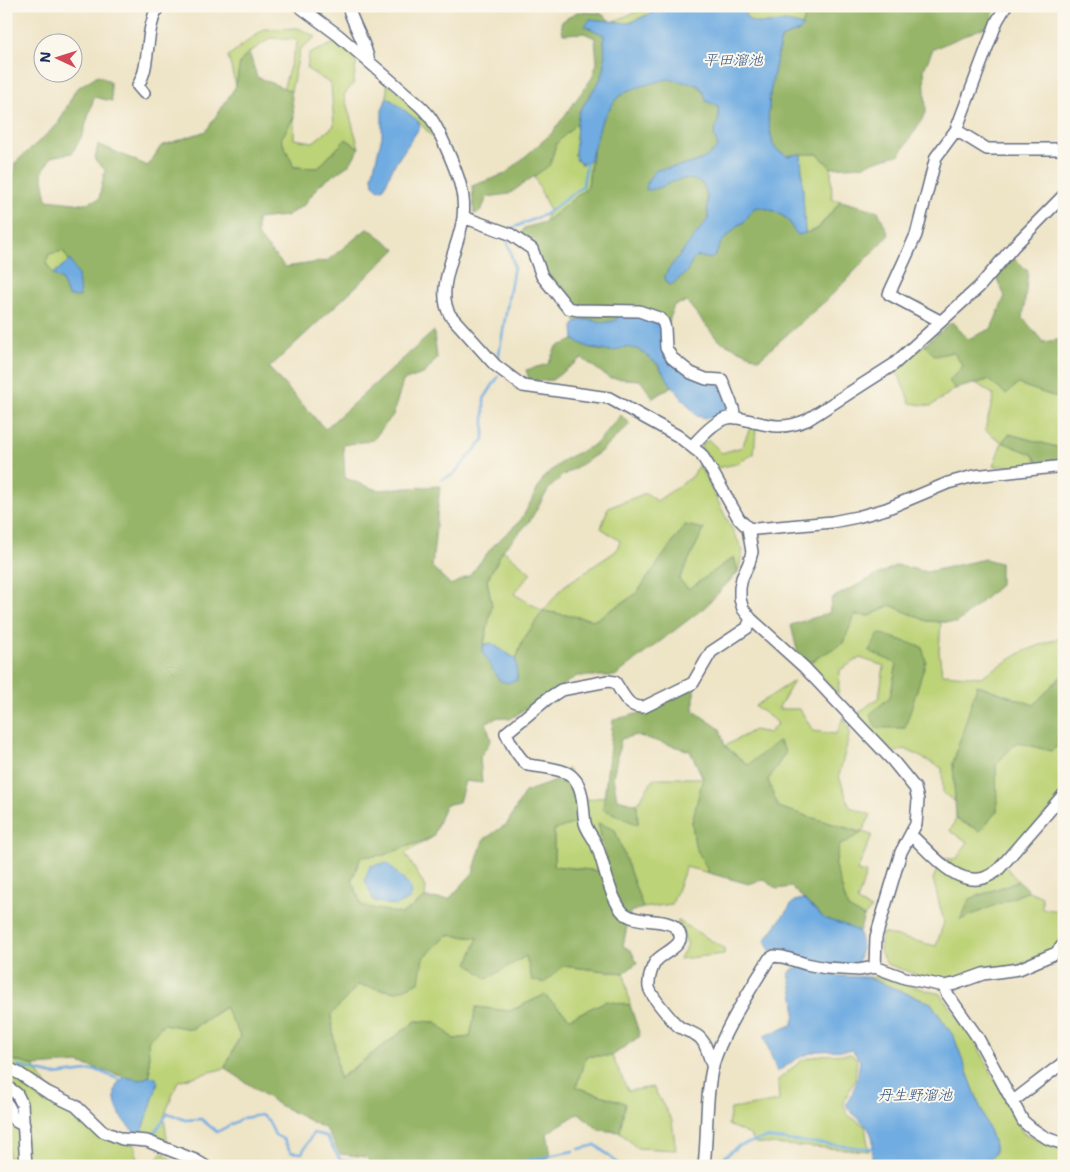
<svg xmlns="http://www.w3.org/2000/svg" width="1070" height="1172" font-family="'Shantell Sans','Klee One',sans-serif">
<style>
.green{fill:#bdd377;stroke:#6c816a;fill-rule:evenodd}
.forest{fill:#96b568;stroke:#587263;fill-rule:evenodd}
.water{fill:#6face1;stroke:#456ea0}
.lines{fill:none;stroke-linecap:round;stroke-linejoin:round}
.stream{stroke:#6face1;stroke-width:2.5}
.minor-casing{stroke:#656e82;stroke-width:14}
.minor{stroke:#fff;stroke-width:11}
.labels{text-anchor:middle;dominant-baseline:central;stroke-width:4;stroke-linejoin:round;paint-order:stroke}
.water-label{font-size:15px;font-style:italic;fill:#345485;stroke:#fbf7ec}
</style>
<rect width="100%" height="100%" fill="#fbf7ec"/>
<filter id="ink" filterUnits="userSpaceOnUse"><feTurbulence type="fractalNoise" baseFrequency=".02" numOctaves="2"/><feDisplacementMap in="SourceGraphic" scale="10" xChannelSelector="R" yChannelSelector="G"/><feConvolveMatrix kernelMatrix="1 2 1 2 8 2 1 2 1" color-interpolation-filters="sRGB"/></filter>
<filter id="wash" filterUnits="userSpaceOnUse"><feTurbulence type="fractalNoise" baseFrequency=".0096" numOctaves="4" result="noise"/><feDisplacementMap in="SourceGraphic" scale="20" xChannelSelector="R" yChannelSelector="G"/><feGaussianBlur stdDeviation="1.12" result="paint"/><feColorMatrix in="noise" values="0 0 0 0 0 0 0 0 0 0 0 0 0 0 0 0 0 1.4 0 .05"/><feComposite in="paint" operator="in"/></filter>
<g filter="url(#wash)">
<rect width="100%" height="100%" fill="#eee4c6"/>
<path class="green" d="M650,6H667L629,23L612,22Z
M744,6H807L808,8L803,26C796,24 789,22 783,22C767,22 744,30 744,6Z
M298,28L316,37L300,49L291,91L283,89L298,40L271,38L250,52L240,62L236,86L228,56L264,29Z
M337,42L357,59L353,84L344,95L359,148L346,139L318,168L294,167L281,139L294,117V139L313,142L334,126L331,84L307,69L309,54Z
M387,83L424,115L438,143L418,121L387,97Z
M577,123L575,155L577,161L582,164L588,162L591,157L588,187L545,222L549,209L534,176L549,165L556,144Z
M801,154H818L831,168L832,199L841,201L817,229L805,233Z
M63,251L70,260L53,274L46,263L49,254Z
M924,345L935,356L953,352L963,366L950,380L955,389L931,406L910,403L899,376L893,371Z
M988,380L1018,384L1064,400V449L1009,434L1002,442L1032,454L1041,466H993L1002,442L985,430L994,395L976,383Z
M750,428L756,429L754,454L736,464L717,468L700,446L709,440L722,453L742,447Z
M699,464L743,551L738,572L734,557L689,589L679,580L704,529L685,525L636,594L595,620L543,611L523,640L516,659L491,643L484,645L492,606L487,580L503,550L531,573L514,594L543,611L564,586L616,551L620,541L601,528L608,508L646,493L657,501L693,476Z
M890,605L927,621L941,622L939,651L942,674L981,677L1022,652L1064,636V673L1034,705L978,685L953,763L955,802L943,793L942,768L905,749L893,753L856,715L879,697L884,666L860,658L840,670L838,694L808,663L843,643L855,615L870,616ZM897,663L905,728L876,727L871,714L890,697Z
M794,681L778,709H800L813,731L836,734L844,717L850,732L839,776L850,807L871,815L862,832L872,835L857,871L866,873L857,902L871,909L864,917L848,908L835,866L839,845L861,832L778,808L768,780L786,752L779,741L748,765L725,746L754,730L769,733L778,723L755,706Z
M1064,741V796L1000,860L1018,881L970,899L961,919L1029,891L1042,897V909L1064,911V940L1056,951L1018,967L939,983L887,964L880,952L882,933L936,946L944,922L933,879L942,859H956L968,842L950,831L956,819L980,831L997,811L996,764L1017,742L1051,751Z
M567,768L587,800L605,796L604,809L638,824L637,804L654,778H703L692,822L695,846L709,873L686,867L672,904L643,908L615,830L598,824L609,872L554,866V830L572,785L556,781Z
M433,837L405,853L426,888L425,898L402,914L362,906L352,880L361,857L384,855Z
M677,920L724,948V954L679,959L688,945Z
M448,935L479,938L526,956L532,980L562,966L624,973L630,1005L606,1001L570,1019L544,995L510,1011L476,1007L470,1037L454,1039L436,1022L416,1021L338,1079L330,1015L358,985L396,992L423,958Z
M866,977L884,978L940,994L975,1041L1023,1133L1064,1151V1166L993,1165L990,1160L995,1153V1146L954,1037L931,1003Z
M226,1007L240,1036L225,1068L178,1081L164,1117L168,1146L133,1138L138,1160L152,1163L162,1152L179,1166H10L6,1134V1058L34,1066L47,1086L101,1129L133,1138L136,1133L143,1130L156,1078L150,1076L148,1041L163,1024L192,1029Z
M850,1054L857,1058L855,1080L843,1103L848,1115L865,1126L869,1151L755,1143L750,1135L728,1125L731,1109L779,1101L778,1080L802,1060L821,1055Z
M586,1056H612L628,1091L653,1087L672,1121L676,1150L637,1148L620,1132L625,1103L576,1087Z"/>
<path class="forest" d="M807,6H993L994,23L933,49L924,69L926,113L900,154L860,166L831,168L818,154H801L787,156L777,150L773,145L768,121L770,93L780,43L783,37L800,31L808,9Z
M577,12L600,13L612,22L590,19L604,35L605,66L602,77L579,112L577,123L556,144L550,165L509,194L487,197L481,211L474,214L472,186L505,174L552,133L592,78L597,63L595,38L584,33L563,34L561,22Z
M249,52L257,77L291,91L294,117L281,139L294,167L318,168L346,139L359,148L350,164L319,185L304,205L286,216L257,219V235L285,267L327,261L368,228L396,249L269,368L325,429L434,331L437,358L425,373L403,381L393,415L373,440L343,445L345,478L377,490L440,486L432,567L451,585L470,575L493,546L521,520L544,477L565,459L596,444L621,415L630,424L599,453L562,476L548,490L529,522L503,550L487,580L492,606L482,651L517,680L516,659L523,640L543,611L595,620L636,594L685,525L704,529L679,580L689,589L734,557L738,572L705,607L615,676H577L510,719L499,717L486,722L491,740L480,757L482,783L465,781L459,802L445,805L433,837L384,855L361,857L352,880L362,906L402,914L425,898L449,899L473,873L483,840L507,824L525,792L556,781L572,785L579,822L554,830V866L609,872L598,823L615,830L643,908L630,912L623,946L631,950L637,963L624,973L563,966L544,983L532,980L526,956L487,979L468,963L478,938L448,935L423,958L419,982L396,992L358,985L331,1015L339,1079L416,1021L436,1022L454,1039L470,1037L476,1007L510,1011L544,995L570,1018L606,1001L630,1005L640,1036L612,1056H586L576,1087L625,1103L620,1132L599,1130L579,1113L547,1133L551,1156L536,1166H373L366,1157L340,1154L326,1129L279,1105L225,1068L240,1036L225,1007L191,1029L163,1024L148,1041L150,1076L140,1080L124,1077L78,1063L34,1066L6,1058V183L12,181L15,163L58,124L76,89L98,75L110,82L112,101L94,97L83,134L72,153L51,157L42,173L47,200L83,204L99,199L105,170L95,160L98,144L148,166L161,146L206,131L236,86L240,62ZM63,251L78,275L68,296L62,280L53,274L46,263L49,254Z
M668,79C688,83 700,79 707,101L718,106L719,118L714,135L718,147C703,165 679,166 657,170L664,186C678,177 688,176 703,184L707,195L708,219L668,270L686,273L693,260L698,256L710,259L715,256L720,244L738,225L743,223L755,207C766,207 782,213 789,222C793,228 792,231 799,235L818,229L841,201L878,211L889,235L830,297L759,359L718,340L687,302L674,305L669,322L660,325L616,320L608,323L587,319L576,322L568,305L520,238L524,228L545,222L588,187C591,157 597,106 627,91C640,85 654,82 668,79Z
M1009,254L1028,271L1023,318L1043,342L1064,339V400L1018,384L1006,394L988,380L955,389L949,381L963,366L953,352L935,356L924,345L952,322L968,339L991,329L1005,296L995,275Z
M574,340C586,346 601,354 615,350C619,349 622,347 626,347C648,347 662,370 672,386L653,398L640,380L609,378L582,358L552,380L530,381L526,370L548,364L556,347Z
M1009,434L1064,449V463L1041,466L1032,454L1002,442Z
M985,559L1000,563V585L957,623L927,621L890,605L870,616L855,615L843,643L808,663L798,654L791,625L829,613L832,598L897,565L927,572Z
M879,633L922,647L926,661L905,728H876L870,714L890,697L897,664L869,651Z
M1064,673V741L1051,751L1017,742L996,764L997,811L980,831L956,819L953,763L977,685L1034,705Z
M694,686V711L720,729L725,746L748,765L778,741L786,752L768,780L778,807L862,833L839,846L835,866L848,908L864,917L859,932L845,925L825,919L791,887L777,889L763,879L749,884L709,873L695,846L692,822L703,778L690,751L636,735L621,739L613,777L617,799L637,804L638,825L603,809L613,720L640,713Z
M1018,881L1029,891L960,920L970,899Z"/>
<path class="water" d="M667,6H744C744,30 767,22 783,22C789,22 796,24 803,26L800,31L783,37L780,43L770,93L768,121L773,145L777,150L787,156L801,154L805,233L799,235C792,231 793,228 789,222C783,213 766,207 755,207L743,223L738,225L720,244L715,256L710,259L698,256L693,260L686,273L671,285L666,283L665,276L668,270L708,219L707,195L703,184C677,170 671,189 646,190C647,181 650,175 657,170C678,166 703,165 718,147L714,135L719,118L718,106L706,101L703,90L698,85L668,79L645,85L627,91L616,99L602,120L591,157L588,162L582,164L577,161L575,155L577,123L579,112L602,77L605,66L604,35L585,26L590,19L629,23Z
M387,97L418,121L420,127L393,167L384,188L379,190L373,185L372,176L382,136V110Z
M70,260L78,275L80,297L68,296L62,280L53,274Z
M635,314L660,325L664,350L721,386L729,412C719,417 708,420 697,416L672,386L658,364L637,349L625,347L614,351L602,350L588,347L574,340L573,327L576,322C591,315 599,327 616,320L618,315Z
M491,643L516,659L517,680L506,683L499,680L482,651L484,645Z
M387,863L411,888L410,899L395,906L374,901L365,880L370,866Z
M803,899L825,919L845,925L859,932L862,947L858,963C842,966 822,964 807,959C794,954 785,946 770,951L765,940L794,901Z
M798,967L837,976L866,977L931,1003L954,1037L995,1146V1153L990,1160L993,1165L870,1166C874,1145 877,1134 859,1119C854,1114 849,1111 846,1104C856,1090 858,1076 860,1060L852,1050L816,1051L798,1058L777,1072L764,1036L792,1025C799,1010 792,989 789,974L793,969Z
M150,1076L156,1078L158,1083L143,1130L136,1133C123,1124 111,1104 116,1087C117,1083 121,1080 124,1077L140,1080Z"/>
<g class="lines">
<path class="stream" d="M510,229L546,214L583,186L587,160
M498,360L514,266L507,239
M442,479L453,475L484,439V399L498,377
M18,1066L54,1075L96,1070L123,1081
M138,1130L144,1136L154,1134L168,1113L185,1120L201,1119L217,1132L243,1118L261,1115L268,1120L275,1135L283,1139L291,1152L302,1153L313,1133L326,1136L340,1159L364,1162L367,1166
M579,1149L596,1145L617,1163L627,1166
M443,1166L444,1164L450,1166
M499,1166L573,1151
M713,1166L738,1146L766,1138L875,1149"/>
</g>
</g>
<g filter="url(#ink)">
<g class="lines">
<defs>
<path id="minor" d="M299,6L338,35L420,106C423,109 427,113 430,117C439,129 458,173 461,188C464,198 464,208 463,218C459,248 434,288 450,315L495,365L523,386L609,398L678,436L701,454L713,473L739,519L748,528L756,529L832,522L857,517L886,509L948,483L974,476L1064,466
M348,6C353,26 366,42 369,62
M144,93L138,86C141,80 144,74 145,67C149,46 148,26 158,6
M956,130L987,149H1064
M463,217L510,234L532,249L542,276L568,308L578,310L639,311L659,318L663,322L665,328L666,348L672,358L691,373L706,379L722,380L733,408L735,418
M940,321L889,294L916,235L936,157L956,130L997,21L1006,6
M692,446C701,437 714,421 728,418C734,416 741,419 747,420C770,426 783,430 807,420L893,365L979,287L1014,246L1064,195
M748,528L752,552L749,563L742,578L740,588V599L743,609L751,619L804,667L893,761L915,788L918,800L916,824L901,852L876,937L875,967
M911,835C930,852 955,886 984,878C989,876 994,873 998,870L1064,794
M944,986L946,992L978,1038L1023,1121C1033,1131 1050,1142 1064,1143
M6,1067L20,1074L47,1092L76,1106L102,1131L122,1139L147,1141L195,1160L205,1166
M713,1067C709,1058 707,1045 701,1039C696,1033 688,1032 681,1028C674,1024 650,995 649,987C648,980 652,964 658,959C666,951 689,944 677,929C668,916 633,926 621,910C608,891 605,867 597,846C594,838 587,831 585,823C582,806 585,785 569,774C558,768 540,767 528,765C518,758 511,744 506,733L547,699L561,690L608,681L615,682C624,695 627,708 644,707L693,683L711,652L747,628L751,619
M6,1086L17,1094L22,1104L26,1166
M1012,1102L1064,1062
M6,1103C16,1112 5,1119 24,1125
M704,1166C708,1133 705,1097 713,1065C723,1030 750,991 769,959L774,956L783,957L806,964L826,968L859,970L875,967L905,978L944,986L955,984L983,974L1019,969L1056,953L1064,944"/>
</defs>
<use href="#minor" class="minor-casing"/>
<use href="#minor" class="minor"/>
</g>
</g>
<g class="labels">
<g class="water-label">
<text x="733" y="60">平田溜池</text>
<text x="915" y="1095">丹生野溜池</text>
</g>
</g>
<rect width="1070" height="1172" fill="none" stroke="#fbf7ec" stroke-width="25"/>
<g transform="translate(58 58) rotate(274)"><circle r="24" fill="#fbf7ec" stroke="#a1a7b3"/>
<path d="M0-4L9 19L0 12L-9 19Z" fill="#d1495b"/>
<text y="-8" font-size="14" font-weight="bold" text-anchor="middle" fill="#1b2f5e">N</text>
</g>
</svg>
